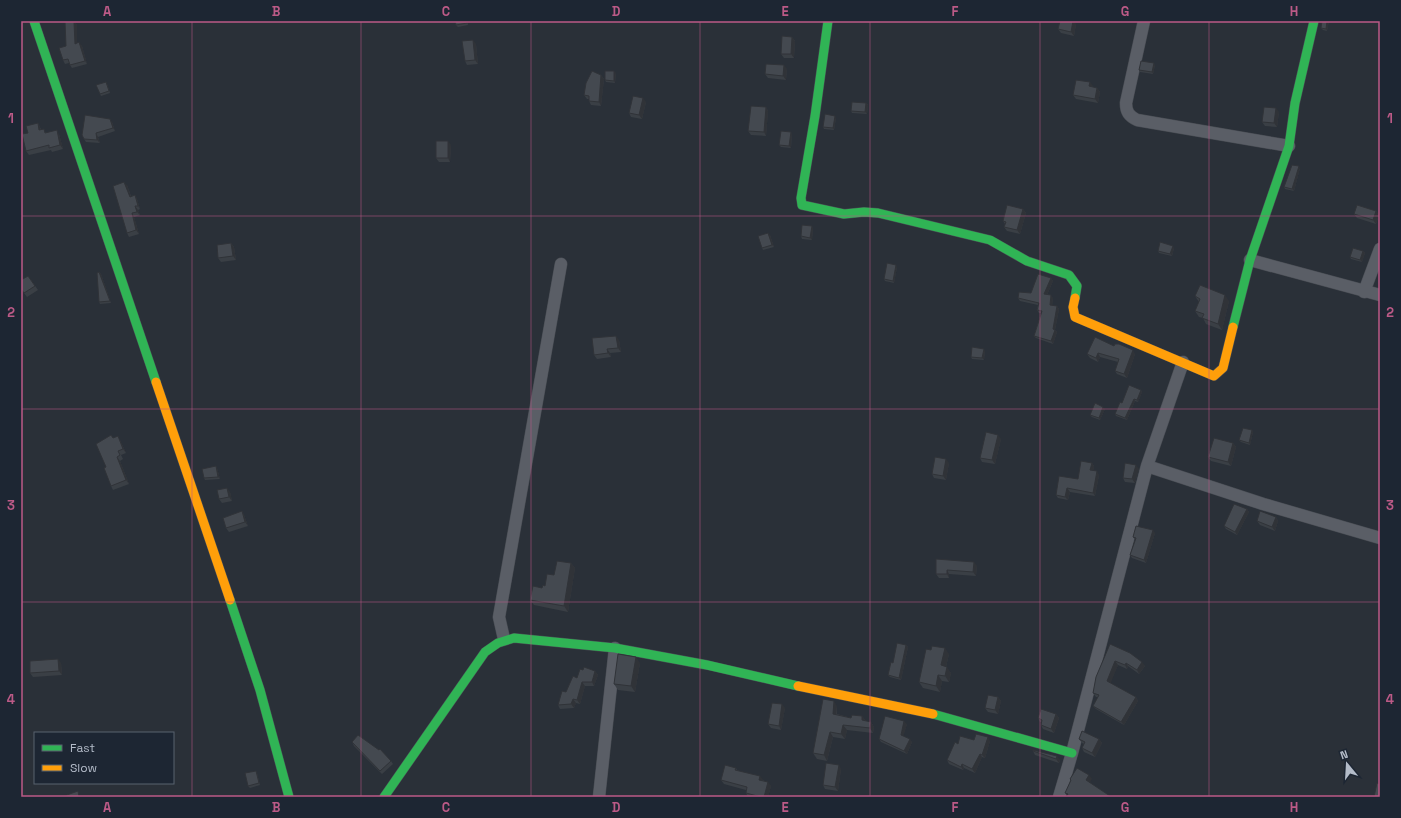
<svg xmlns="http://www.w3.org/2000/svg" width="1401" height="818" font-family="'Space Grotesk',sans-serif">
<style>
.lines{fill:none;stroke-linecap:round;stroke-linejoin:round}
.street-casing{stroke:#484c53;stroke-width:13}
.fast-casing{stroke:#484c53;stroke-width:10}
.slow-casing{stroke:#484c53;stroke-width:10}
.street{stroke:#5a5e66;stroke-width:12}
.fast{stroke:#30b455;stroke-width:9}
.slow{stroke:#ff9f0a;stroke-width:9}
.wall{fill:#3a3f45}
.shaded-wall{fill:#303338}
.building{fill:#444950;stroke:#303338}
.grid{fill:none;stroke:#bc5a87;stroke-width:1;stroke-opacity:0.55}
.neatline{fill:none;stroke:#bc5a87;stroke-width:1.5}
.grid-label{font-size:13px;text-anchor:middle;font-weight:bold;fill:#bc5a87}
</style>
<rect width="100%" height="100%" fill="#2a3038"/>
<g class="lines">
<defs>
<path id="street" d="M1144,21L1126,103C1126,112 1129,116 1137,120L1289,146
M1250,260L1380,295
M1364,292L1380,249
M1147,466L1263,504L1380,538
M504,639L499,617L561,264
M599,797L615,648
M1059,797L1072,753L1147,466L1183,362"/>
<path id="fast" d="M34,21L156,382
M828,21L815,116L801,198L802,205L844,214L864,212L878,213L990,240L1027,261L1069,275L1077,286L1075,298
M1233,327L1250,260L1289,146L1295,103L1314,21
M230,600L260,690L289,797
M933,714L1072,753
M384,797L485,652L498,643L514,638L615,648L707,665L798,686"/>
<path id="slow" d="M1075,298L1073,307L1075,317L1214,376L1223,368L1233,327
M156,382L230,600
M798,686L933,714"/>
</defs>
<use href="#street" class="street-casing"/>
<use href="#fast" class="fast-casing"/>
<use href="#slow" class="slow-casing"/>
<use href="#street" class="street"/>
<use href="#fast" class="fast"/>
<use href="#slow" class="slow"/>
</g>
<path class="wall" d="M455,21H467L468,25L458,27L456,25Z
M1322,21H1329L1327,31L1323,30L1321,28Z
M74,22L77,25V43L82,46L87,64L72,68L70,65L69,63L65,64L63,60L66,46Z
M1076,24L1074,36L1061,33L1058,29Z
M792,37L795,41L794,58H784L781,54Z
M476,44L478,64L467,65L465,61Z
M1155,65L1153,74L1140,72L1139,70Z
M787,69L786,80L768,78L765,74Z
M616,73L615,83L606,82L605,80Z
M601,75L604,79L601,106L591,105L589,101V99H587L584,95Z
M107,84L110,93L101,96L100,94Z
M1093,86V87L1097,88L1100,92L1098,103L1076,99L1073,95Z
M646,102L642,119L631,117L629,113Z
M866,103L868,105L867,114L852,113L851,111Z
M766,107L768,111L766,136L751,135L748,131Z
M1279,112L1277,127L1265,126L1262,122Z
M836,118L834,130L824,129L823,127Z
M112,122L115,131L98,137L100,143L86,142L84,139Z
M38,123L41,129L47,133L59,134L63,149L52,152L51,150L29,155L26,151L28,133Z
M792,134L791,148L781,147L779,145Z
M451,145L450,162H439L436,158Z
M1300,168L1294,191L1285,189L1284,187Z
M127,185L131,196L135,195L137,199L140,209L138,210L140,215L134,217L139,234L129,237L127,233Z
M1023,209L1026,213L1020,234L1007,231L1004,227L1005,224L1003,221Z
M1376,211L1379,215L1376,224L1357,218L1354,214Z
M813,228L812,240L802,239L801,236Z
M770,235L774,247L763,250L762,248Z
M231,243L234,247L236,260L221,262L218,258Z
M1174,248L1172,256L1159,253L1158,251Z
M1363,251L1365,253L1362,262L1351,259L1350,257Z
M897,267L894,283L885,281L884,279Z
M99,272L101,274L111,303L100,304L99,302Z
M1051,278L1053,281L1047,295L1053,298L1052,306H1057L1059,309L1055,330L1057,332L1053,344L1036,338L1034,336L1041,313H1039L1037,310L1038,305L1020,301L1018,298L1031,293Z
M31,280L38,290L27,297L21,289Z
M1195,296L1229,301L1222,330L1206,324L1203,318L1199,317L1195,311L1199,302Z
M619,340L621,352L610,353L611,357L597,359L594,355Z
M1114,346L1135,354L1127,378L1117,374L1115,371L1118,362L1100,357L1098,362L1090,358L1087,354Z
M985,351L984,360L972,359L971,357Z
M1141,390L1142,392L1138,402L1135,401L1127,420L1116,416L1115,414Z
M1105,409L1100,420L1092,417L1090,415Z
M1252,430L1253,432L1250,445L1241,442L1239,440Z
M114,438L120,440L126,453L121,455L123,459L120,461L129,484L113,490L111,486L106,467Z
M1001,439L995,464L982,462L980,458Z
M1233,443L1236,447L1231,466L1211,461L1208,457Z
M949,463L946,480L934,478L932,474Z
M1092,463L1094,466L1093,471L1099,475L1095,496L1070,492L1068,500L1058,498L1056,495L1078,479Z
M217,468L220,479L205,480L204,478Z
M1139,469L1135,483L1125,482L1123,478Z
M230,492L232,501L222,503L219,499Z
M1247,509L1249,512L1237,535L1226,529L1224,526Z
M242,511L244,515L248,526L229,532L226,528Z
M1276,517L1278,521L1275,531L1260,525L1257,521Z
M1155,533L1146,563L1132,558L1130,555L1135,540L1133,537Z
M936,559L977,566L976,576L949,574V578H939L936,574Z
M571,563L575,568L568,612L534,605L530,600L545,586L554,575Z
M1110,644L1145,666L1139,674L1128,666L1127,669L1118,665L1110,683L1136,697L1138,701L1124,725L1096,709L1093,706L1098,697H1096L1093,693Z
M906,645L908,647L901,680L890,677L888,675L893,663Z
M949,654L946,667L951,673L949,682L942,681L940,692L923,688L919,682Z
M61,663L62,675L33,677L30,673Z
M640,663L635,692L618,690L614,684Z
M583,670L595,671L598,675L594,686H585L580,704L576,703L574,708L560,709L558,705L566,692Z
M998,697L1001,701L998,714L988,712L985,708Z
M837,706V714L851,718L862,716L866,721L871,722L874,727L873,733L847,730L845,739L833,737L827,761L817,759L813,753Z
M785,708L781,730L771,728L768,724Z
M1056,714L1059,718L1054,733L1043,729L1041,725V722H1040L1038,718Z
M907,724L903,736L912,742L907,754L881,742L879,739Z
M1079,739H1099L1102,743L1095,757L1084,752L1082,748L1084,744L1082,743Z
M974,740L990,741L985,758L982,757L975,773L964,768L963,770L949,764L947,760Z
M352,742L391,761L393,764L382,774L354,746Z
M1033,751L1060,760L1059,763L1035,755Z
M736,768L737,770L763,780L771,786L768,797H748L746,793V790L724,784L721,780Z
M841,769L838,791L825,789L823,785Z
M257,773L260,785L250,788L248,786Z"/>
<path class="shaded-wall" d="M1073,21H1074L1076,24L1074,36L1071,32Z
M1327,21H1329L1327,31L1326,29Z
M74,22L77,25V47L75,44Z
M792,37L795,41L794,58L791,54Z
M473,40L476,44L478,64L475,60Z
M79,42L82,46L87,64L85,61Z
M1154,63L1155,65L1153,74L1152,72Z
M784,65L787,69L786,80L783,76Z
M614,71L616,73L615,83L614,81Z
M601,75L604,79L601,106L599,102Z
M1090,82L1093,86L1092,90L1089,86Z
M1097,88L1100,92L1098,103L1095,99Z
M643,98L646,102L642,119L639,115Z
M866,103L868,105L867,114L865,112Z
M766,107L768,111L766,136L764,132Z
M1276,108L1279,112L1277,127L1274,123Z
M835,116L836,118L834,130L833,128Z
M110,119L112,122L115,131L113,128Z
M38,123L40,127L42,134L39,130Z
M57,130L59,134L63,149L60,145Z
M791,132L792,134L791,148L789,146Z
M96,133L98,137L100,143L97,140Z
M448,141L451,145L450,162L448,158Z
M1299,166L1300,168L1294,191L1292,189Z
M124,182L127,185L132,200L130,197Z
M135,195L137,199L140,209L138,206Z
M135,206L138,210L140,215L137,212Z
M1023,209L1026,213L1020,234L1017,230Z
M1376,211L1379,215L1376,224L1373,220Z
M132,213L134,217L139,234L136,230Z
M812,226L813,228L812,240L810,238Z
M768,233L770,235L774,247L772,245Z
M231,243L234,247L236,260L233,256Z
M1173,246L1174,248L1172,256L1170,254Z
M1363,251L1365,253L1362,262L1360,260Z
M896,265L897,267L894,283L893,281Z
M99,272L101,274L111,303L110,301Z
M1051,278L1053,281L1046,297L1044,294Z
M1051,295L1053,298L1052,308L1050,305Z
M1225,295L1229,301L1222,330L1218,324Z
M1057,306L1059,309L1055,330L1057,332L1053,344L1051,341Z
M616,336L619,340L621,352L618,348Z
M607,349L610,353L611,357L608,353Z
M984,349L985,351L984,360L982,358Z
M1133,350L1135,354L1127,378L1124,374Z
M1098,353L1100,357L1098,362L1096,358Z
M1141,390L1142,392L1138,402L1137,400Z
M1134,399L1135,401L1127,420L1125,418Z
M1103,407L1105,409L1100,420L1099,418Z
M1252,430L1253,432L1250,445L1249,443Z
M998,435L1001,439L995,464L992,460Z
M118,436L120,440L126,453L123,449Z
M1233,443L1236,447L1231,466L1228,462Z
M117,457L120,461L129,484L126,480Z
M946,459L949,463L946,480L943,476Z
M1092,463L1094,466L1093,474L1090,470Z
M1136,465L1139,469L1135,483L1132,479Z
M216,466L217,468L220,479L218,477Z
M1097,471L1099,475L1095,496L1093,493Z
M227,488L230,492L232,501L229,497Z
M1067,488L1070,492L1068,500L1065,497Z
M1247,509L1249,512L1237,535L1235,532Z
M242,511L244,515L248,526L245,522Z
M1276,517L1278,521L1275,531L1272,527Z
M1153,530L1155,533L1146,563L1144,560Z
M974,562L977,566L976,576L973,572Z
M571,563L575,568L568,612L564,606Z
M947,570L949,574V578L947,574Z
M906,645L908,647L901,680L899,678Z
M945,648L949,654L945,671L941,665Z
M636,657L640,663L635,692L631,686Z
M58,659L61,663L62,675L59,671Z
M1115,661L1118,665L1110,685L1107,681Z
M1142,662L1145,666L1139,674L1137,670Z
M1126,663L1128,666L1127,669L1125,665Z
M947,667L951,673L949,682L945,676Z
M595,671L598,675L594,686L592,682Z
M938,675L942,681L940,692L936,686Z
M582,682L585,686L580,704L577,700Z
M998,697L1001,701L998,714L995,710Z
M1136,697L1138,701L1124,725L1121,722Z
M573,699L576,703L574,708L571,704Z
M834,701L837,706L836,719L833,714Z
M782,704L785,708L781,730L779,726Z
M1056,714L1059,718L1054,733L1051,729Z
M862,716L866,721L862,720Z
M904,721L907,724L903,738L901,735Z
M871,722L874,727L873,733L870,728Z
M843,725L847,730L845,739L841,734Z
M830,732L833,737L827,761L824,755Z
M988,737L990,741L985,758L982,755Z
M910,739L912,742L907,754L904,751Z
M1099,739L1102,743L1095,757L1092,753Z
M980,754L982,757L975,773L972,769Z
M1057,756L1060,760L1059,763L1056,759Z
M962,764L964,768L963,770L961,767Z
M839,765L841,769L838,791L835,787Z
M256,771L257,773L260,785L259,783Z
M1089,775L1092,779L1089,784L1086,780Z
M760,776L763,780L762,784L759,780Z
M768,782L771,786L768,797H764Z"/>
<path class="building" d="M455,21H466L467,23L456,25Z
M1060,21H1073L1071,32L1058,29Z
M1322,21H1327L1326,29L1321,28Z
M65,22H74L75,44L79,42L85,61L70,65L68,59L63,60L59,48L66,46Z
M782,36L792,37L791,54H781Z
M473,40L475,60L465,61L462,41Z
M1141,61L1154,63L1152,72L1139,70Z
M766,64L784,65L783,76L765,74Z
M592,71L601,75L599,102L589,101V96L584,95L586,83Z
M605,71H614V81L605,80Z
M1076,80L1090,82L1089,86L1097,88L1095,99L1073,95Z
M106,82L109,91L100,94L96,85Z
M633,96L643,98L639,115L629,113Z
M852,102L866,103L865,112L851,111Z
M751,106L766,107L764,132L748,131Z
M1264,107L1276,108L1274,123L1262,122Z
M825,114L835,116L833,128L823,127Z
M85,115L110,119L113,128L96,133L97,140L84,139L82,135Z
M38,123L39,130L44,129L45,133L57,130L60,145L49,148V145L26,151L22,134L28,133L26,126Z
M781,131L791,132L789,146L779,145Z
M436,141H448V158H436Z
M1292,165L1299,166L1292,189L1284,187Z
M124,182L130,197L135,195L138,206H135L137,212L132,213L136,230L127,233L113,186Z
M1007,205L1023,209L1017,230L1004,227L1006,222L1003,221Z
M1357,205L1376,211L1373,220L1354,214Z
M802,225L812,226L810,238L801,236Z
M768,233L772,245L762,248L758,236Z
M1160,242L1173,246L1170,254L1158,251Z
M231,243L233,256L218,258L217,245Z
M1353,248L1363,251L1360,260L1350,257Z
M887,263L896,265L893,281L884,279Z
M99,272L110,301L99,302L97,273Z
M1038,274L1051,278L1044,294L1051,295L1050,305L1057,306L1053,329L1055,330L1051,341L1034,336L1042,311L1037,310L1039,303L1018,298L1019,292L1031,293Z
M28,276L35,286L24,293L21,289V280Z
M1200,285L1225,295L1218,324L1202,318L1204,314L1195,311L1200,299L1195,296Z
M616,336L618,348L607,349L608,353L594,355L592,338Z
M1095,337L1114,346L1115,344H1119L1133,350L1124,374L1115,371L1119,359L1098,353L1096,358L1087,354Z
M972,347L984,349L982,358L971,357Z
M1129,385L1141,390L1137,400L1134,399L1125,418L1115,414L1120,402L1122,403Z
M1095,403L1103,407L1099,418L1090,415Z
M1243,428L1252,430L1249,443L1239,440Z
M986,432L998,435L992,460L980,458Z
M111,435L113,438L118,436L123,449L118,451L120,455L117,457L126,480L111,486L104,468L106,467L96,444Z
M1214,438L1233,443L1228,462L1208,457Z
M935,457L946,459L943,476L932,474Z
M1081,461L1092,463L1090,470L1097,471L1093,493L1067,488L1065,497L1056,495L1059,476L1078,479Z
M1125,463L1136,465L1132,479L1123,478Z
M216,466L218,477L204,478L202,469Z
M227,488L229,497L219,499L217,490Z
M1234,504L1247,509L1235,532L1224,526Z
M242,511L245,522L226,528L223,518Z
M1260,511L1276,517L1272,527L1257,521Z
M1136,526L1153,530L1144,560L1130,555L1136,538L1133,537Z
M936,559L974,562L973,572L947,570V574H936Z
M557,561L571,563L564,606L530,600L533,586L542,588L543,585L545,586L547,574L554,575Z
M897,643L906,645L899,678L888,675L891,662L893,663Z
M1110,644L1130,653L1142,662L1137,670L1126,663L1125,665L1115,661L1107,681L1136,697L1121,722L1093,706L1099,695L1093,693L1096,677Z
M932,646L945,648L941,665L947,667L945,676L938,675L936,686L919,682L926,649L931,650Z
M618,654L636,657L631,686L614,684Z
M58,659L59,671L30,673V661Z
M584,667L595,671L592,682H582L577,700L573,699L571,704L558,705L562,691L566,692L573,676L577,678L580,669L583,670Z
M988,695L998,697L995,710L985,708Z
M823,699L834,701L833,714L851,718L852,715L862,716V720L871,722L870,728L843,725L841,734L830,732L824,755L813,753Z
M772,703L782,704L779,726L768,724Z
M1041,709L1056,714L1051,729L1041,725L1042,720L1038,718Z
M885,716L904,721L901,735L910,739L904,751L879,739Z
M1082,731L1099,739L1092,753L1082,748L1085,742L1079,739Z
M976,734L988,737L982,755L980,754L972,769L962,764L961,767L947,760L955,742L958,744L960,736L974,740Z
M358,735L379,750L380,749L391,761L380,771L352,742Z
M1033,750L1057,756L1056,759L1033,751Z
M826,763L839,765L835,787L823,785Z
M725,765L736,768L735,770L760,776L759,780L768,782L764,797H761L746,793L747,787L721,780Z
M1077,768L1089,775L1086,780L1110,796L1109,797H1066L1068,794L1065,793L1071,780L1070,779Z
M256,771L259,783L248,786L245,773Z
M1377,783L1380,784V797H1374Z
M78,791L79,797H64V796Z"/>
<path class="grid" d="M192,21V797M361,21V797M531,21V797M700,21V797M870,21V797M1040,21V797M1209,21V797M21,216H1380M21,409H1380M21,602H1380"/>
<rect width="1401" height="818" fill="none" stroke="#1d2633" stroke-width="44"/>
<rect x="34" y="732" width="140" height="52" fill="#1d2633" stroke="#59626f"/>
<rect x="42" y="745" width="20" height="6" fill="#30b455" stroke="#59626f"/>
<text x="70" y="752" font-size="12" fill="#b4bcc9">Fast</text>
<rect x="42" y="765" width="20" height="6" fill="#ff9f0a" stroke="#59626f"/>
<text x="70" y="772" font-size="12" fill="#b4bcc9">Slow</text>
<g transform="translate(1347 764) rotate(342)" stroke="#1d2633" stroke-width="3" paint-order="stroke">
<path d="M0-3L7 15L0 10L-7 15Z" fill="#b4bcc9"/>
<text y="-6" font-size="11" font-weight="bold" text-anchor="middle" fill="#b4bcc9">N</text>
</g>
<rect x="22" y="22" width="1357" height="774" class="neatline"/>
<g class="grid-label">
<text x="107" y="16">A</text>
<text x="276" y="16">B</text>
<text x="446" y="16">C</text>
<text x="616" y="16">D</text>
<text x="785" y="16">E</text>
<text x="955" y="16">F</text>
<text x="1125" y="16">G</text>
<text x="1294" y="16">H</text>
<text x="11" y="123">1</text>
<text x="1390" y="123">1</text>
<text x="11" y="317">2</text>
<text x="1390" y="317">2</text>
<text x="11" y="510">3</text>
<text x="1390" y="510">3</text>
<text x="11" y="704">4</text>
<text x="1390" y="704">4</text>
<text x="107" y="812">A</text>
<text x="276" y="812">B</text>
<text x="446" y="812">C</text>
<text x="616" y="812">D</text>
<text x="785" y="812">E</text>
<text x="955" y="812">F</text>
<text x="1125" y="812">G</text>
<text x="1294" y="812">H</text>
</g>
</svg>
